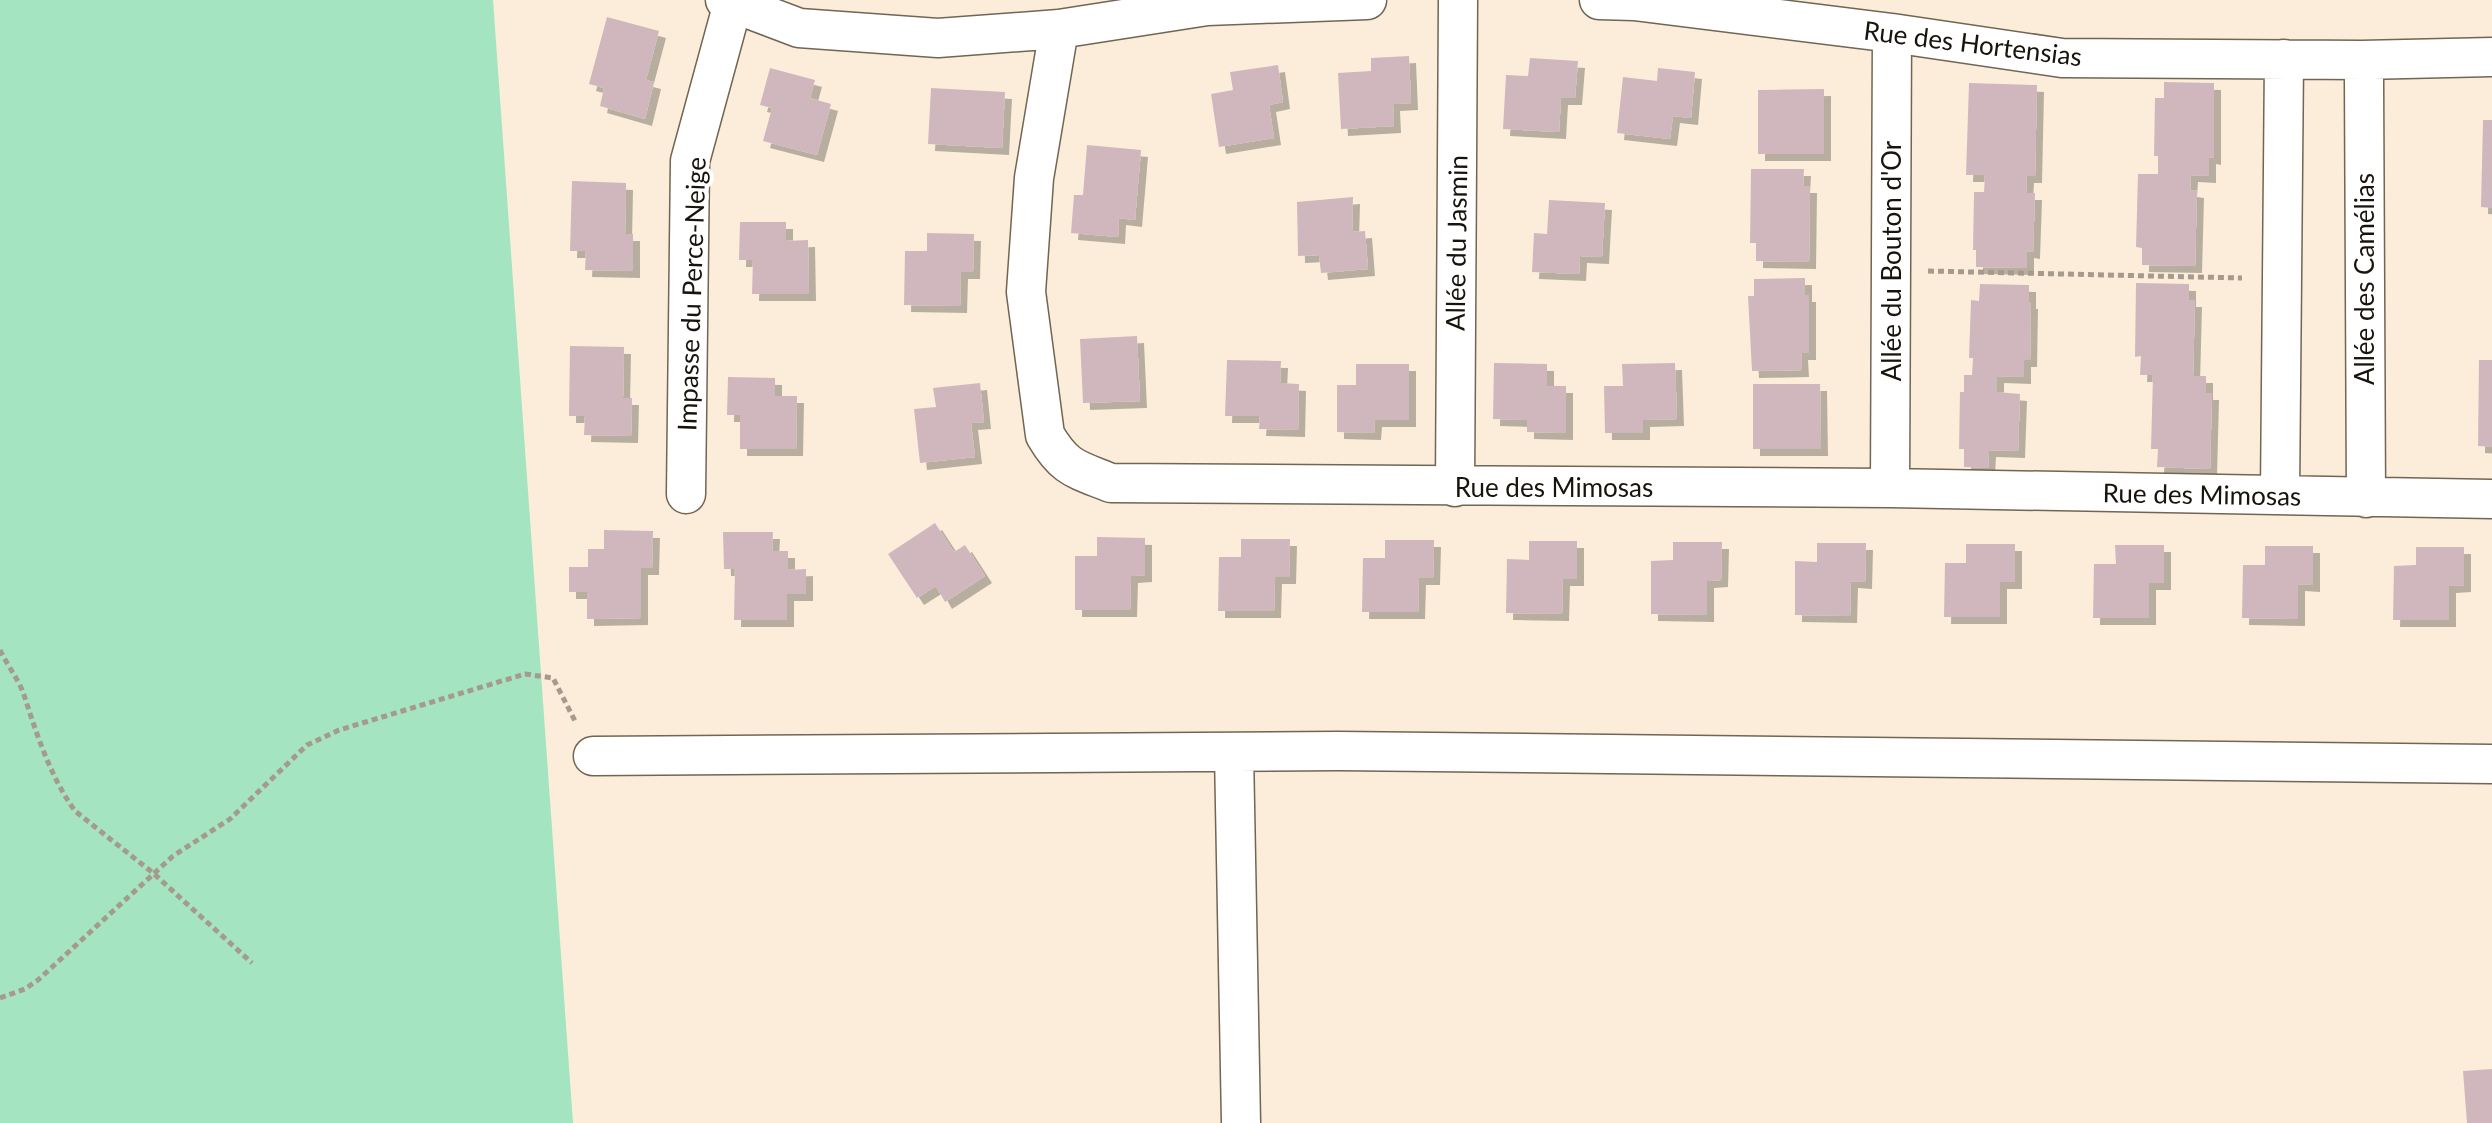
<svg xmlns="http://www.w3.org/2000/svg" width="2492" height="1123" font-family="Lato,sans-serif">
<style>
.green{fill:#a4e4c0}
.building{fill:#d0b7be;filter:url(#shadow)}
.lines{fill:none;stroke-linecap:round;stroke-linejoin:round}
.street-casing{stroke:#716554;stroke-width:41}
.path{stroke:#a59a8c;stroke-width:5;stroke-dasharray:6 4;stroke-linecap:butt}
.street{stroke:#fff;stroke-width:38}
.labels{text-anchor:middle;dominant-baseline:central;stroke-width:8;stroke-linejoin:round;paint-order:stroke}
.street-label{font-size:26px;fill:#18140d;stroke:#fff}
</style>
<defs>
<filter id="shadow"><feDropShadow dx="7" dy="7" stdDeviation="0" flood-color="#0004"/></filter>
</defs>
<rect width="100%" height="100%" fill="#fbedda"/>
<path class="green" d="M0,0H493L573,1123H0Z"/>
<path class="building" d="M607,17L659,31L646,80L654,82L645,119L600,106L604,88L589,84Z
M1409,56L1411,103L1393,104L1394,126L1341,129L1338,73L1371,71V58Z
M1530,58L1578,61L1575,98H1561L1559,132L1503,129L1506,75L1528,76Z
M1278,65L1283,102L1269,105L1274,138L1219,147L1211,94L1233,90L1230,72Z
M770,68L815,80L810,98L831,104L817,155L763,141L772,108L760,105Z
M1658,68L1695,72L1691,118L1673,116L1670,139L1617,133L1623,77L1657,81Z
M2164,82L2214,83V158L2209,157V176L2191,175L2190,190L2197,191L2195,266L2142,265V248L2136,247L2138,174H2158V156H2154L2155,98H2164Z
M1969,83L2037,85L2035,176H2027L2026,193H2035L2033,252L2027,251V268L1976,267V250H1973L1974,192H1984L1985,175H1966Z
M931,88L1005,92L1002,148L928,144Z
M1824,89V154H1758V90Z
M2483,120H2492V208L2481,207Z
M1087,145L1141,150L1135,220L1119,218L1118,237L1071,233L1074,195H1083Z
M1751,169H1804L1803,186H1810L1809,262L1756,261V243H1750Z
M572,181L626,183L625,234H633V271L585,270L586,251H570Z
M1353,197L1352,232L1365,231L1368,269L1321,273L1319,255L1298,256L1297,202Z
M1549,200L1605,203L1602,257L1580,256L1579,274L1532,272L1534,233L1547,234Z
M740,222H786V241L808,240L809,294H752L753,260H739Z
M927,233L974,234L973,272H961L960,306L904,305L905,251H927Z
M1805,278V295H1809V353H1801L1802,370L1752,371L1748,296H1754V279Z
M2136,283L2189,284V300H2195L2193,376H2206V393H2212L2210,469L2157,467L2158,449H2151L2153,375H2140L2141,356L2135,357Z
M1980,284L2029,285V302H2031L2030,360H2024V377L1997,376V392L2020,394L2018,451L1989,450L1988,468L1964,467V449H1959L1960,392H1964V375H1972L1973,358H1969L1971,300L1979,301Z
M1137,336L1140,401L1083,403L1080,339Z
M570,346L624,347L623,398H632L631,436L584,435L585,416H569Z
M1227,360L1281,361L1280,383L1299,384L1298,430L1259,429L1260,416H1225Z
M2479,360H2492V447L2478,446Z
M1494,363L1547,364V386H1566V433L1527,432V420L1493,419Z
M1675,363L1677,419L1643,420V433H1605L1604,386H1623L1622,364Z
M1356,364H1409V420H1375L1374,433L1337,432V385H1356Z
M728,377L775,378V396H797L796,449H740V415H727Z
M980,383L984,422L971,423L975,457L920,463L914,409L936,407L933,388Z
M1753,384H1820L1821,449H1753Z
M935,523L954,552L965,545L985,576L945,602L936,586L917,598L888,554Z
M604,530L653,531L652,568H641V618L587,619V592H569V567H588V549H604Z
M723,532H773L772,551H788V570L806,569V594H787V620H734L735,569H724Z
M1097,537L1145,538V575L1131,576L1130,610H1075V556H1097Z
M1241,539H1290L1289,577H1275L1274,611H1218L1219,557H1241Z
M1385,540H1434L1433,578H1419L1418,612H1362L1363,558H1385Z
M1529,541H1577V579H1563L1562,614L1506,613L1507,559L1529,560Z
M1673,542H1722L1721,580L1707,581V615L1651,614V561L1673,560Z
M1817,543H1866L1865,582L1851,581L1850,616L1795,615V561L1817,562Z
M1966,544H2015V582H2000V617H1944L1945,563H1966Z
M2115,545H2164V583H2149V618H2093L2094,564H2116Z
M2265,546H2313V585L2298,584V619L2242,618L2243,565H2265Z
M2416,547H2464V585L2449,586V620H2393L2394,566L2416,565Z
M2492,1069V1123H2467L2463,1071Z"/>
<g class="lines">
<defs>
<path id="street" d="M725,0L799,28L938,38L1059,29L1207,6L1367,0
M1599,0L1634,1L1892,33L2062,58L2362,60L2492,57
M1059,29L1034,178L1026,292L1045,435C1065,469 1076,469 1111,483L1890,488L2492,499
M2362,60L2364,79L2366,498
M1455,487L1458,0
M1890,488L1892,33
M686,494L690,161L733,3
M2280,495L2284,59
M1234,752L1241,1123
M593,756L1338,751L2492,764"/>
</defs>
<use href="#street" class="street-casing"/>
<path class="path" d="M1928,271L2242,278
M0,650C7,665 19,680 24,695C37,735 50,776 75,811L153,873L252,963
M0,998L25,989L38,980L173,856L230,819L307,745L339,730L525,674L553,678L575,721"/>
<use href="#street" class="street"/>
</g>
<g class="labels">
<g class="street-label">
<text transform="translate(1973 43) rotate(7)">Rue des Hortensias</text>
<text transform="translate(1456 243) rotate(-89)">Allée du Jasmin</text>
<text transform="translate(1891 261) rotate(-90)">Allée du Bouton d'Or</text>
<text transform="translate(2364 279) rotate(-90)">Allée des Camélias</text>
<text transform="translate(691 294) rotate(-88)">Impasse du Perce-Neige</text>
<text x="1554" y="487">Rue des Mimosas</text>
<text transform="translate(2202 494) rotate(1)">Rue des Mimosas</text>
</g>
</g>
</svg>
